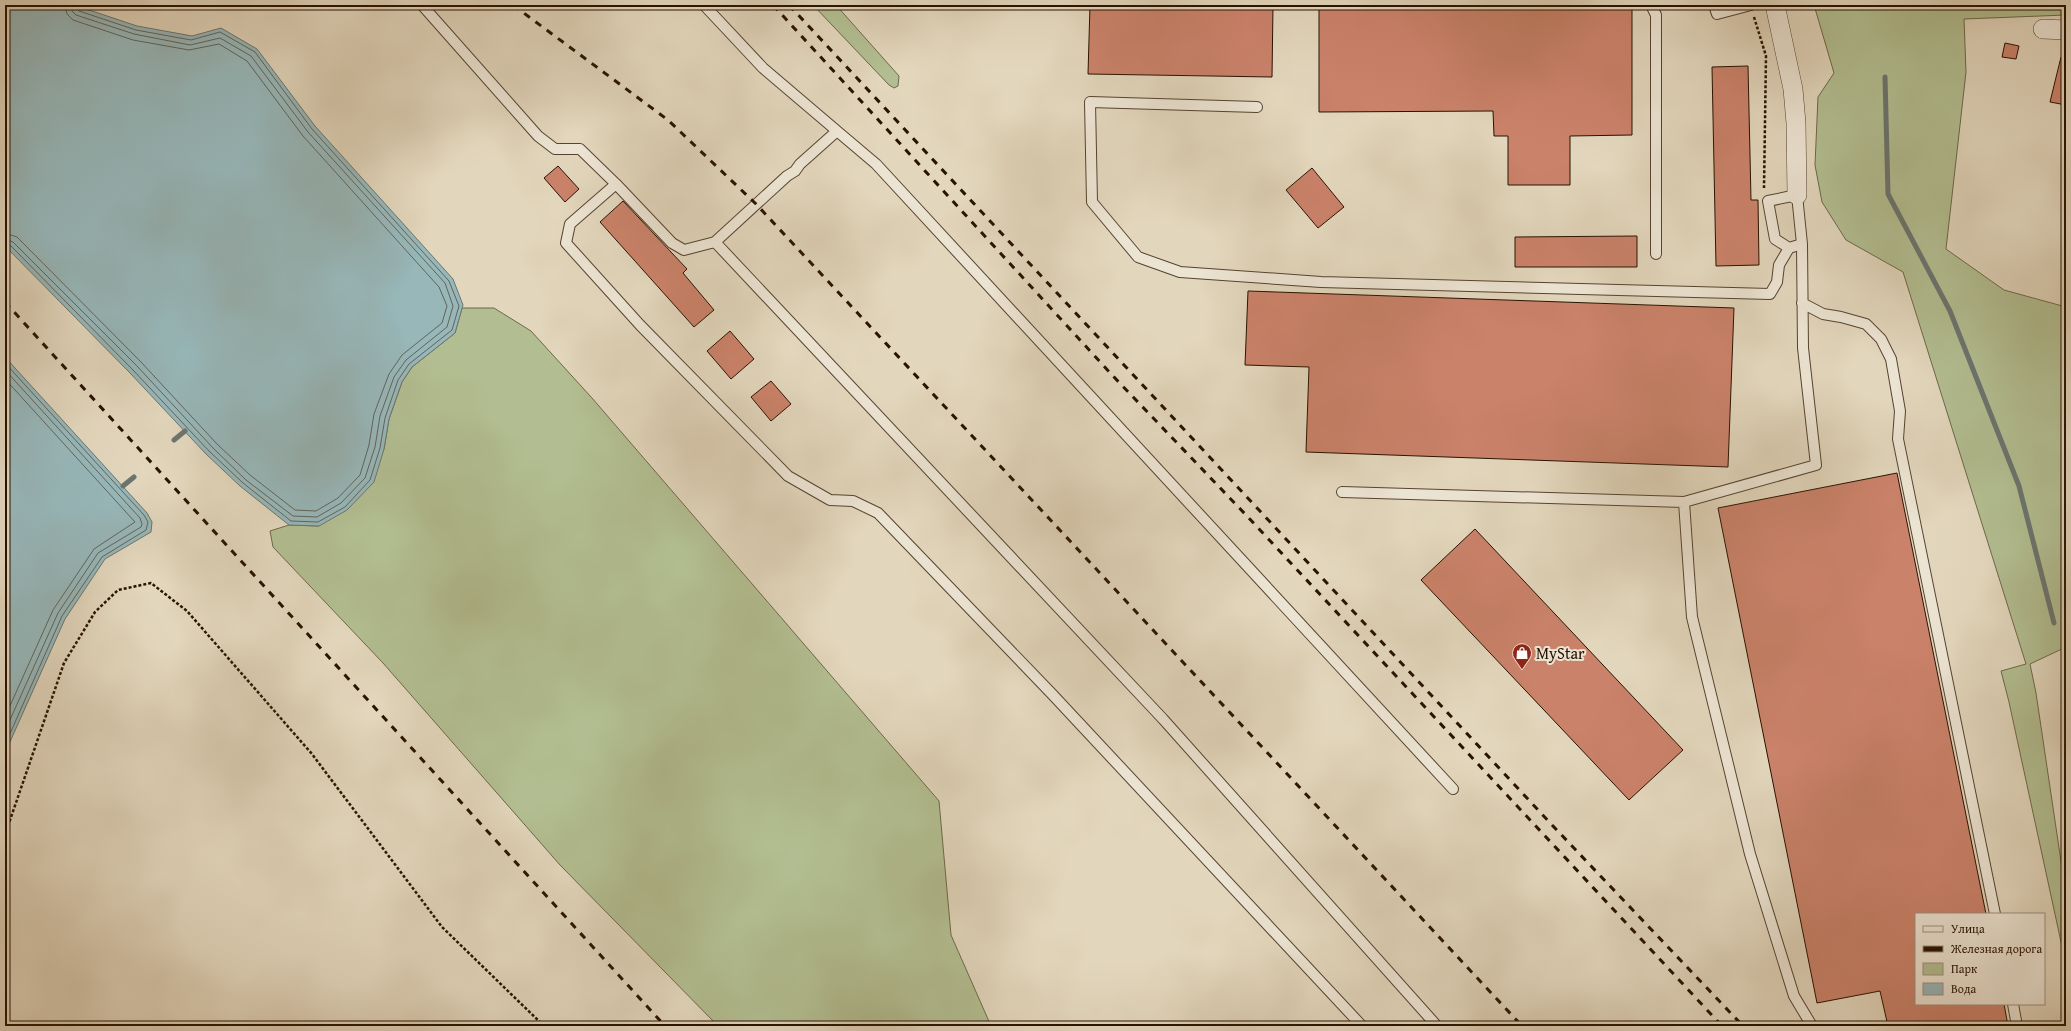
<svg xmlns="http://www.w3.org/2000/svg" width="2071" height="1031" font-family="'Gentium Book Plus',serif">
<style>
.green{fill:#b2be91;stroke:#6d6849}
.water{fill:#97b7b9;stroke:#6b756f}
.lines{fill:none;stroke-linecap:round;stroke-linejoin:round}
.shore{stroke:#60645d;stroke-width:1}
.stream{stroke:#6b756f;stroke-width:5}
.building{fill:#ca826a;stroke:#281201}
.lane-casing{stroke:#564330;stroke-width:12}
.street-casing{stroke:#564330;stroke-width:20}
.path{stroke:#281201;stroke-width:2.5;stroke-dasharray:3 2;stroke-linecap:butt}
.lane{stroke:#ece4d3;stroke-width:10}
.street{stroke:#ece4d3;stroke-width:19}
.rail{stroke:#281201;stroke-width:3;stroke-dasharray:7 7;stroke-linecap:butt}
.labels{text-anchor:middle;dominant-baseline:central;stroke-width:4;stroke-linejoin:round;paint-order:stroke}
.poi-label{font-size:16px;fill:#281201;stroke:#ece4d3;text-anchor:start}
</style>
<rect width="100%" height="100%" fill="#e2d6bc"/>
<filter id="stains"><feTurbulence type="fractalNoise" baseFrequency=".005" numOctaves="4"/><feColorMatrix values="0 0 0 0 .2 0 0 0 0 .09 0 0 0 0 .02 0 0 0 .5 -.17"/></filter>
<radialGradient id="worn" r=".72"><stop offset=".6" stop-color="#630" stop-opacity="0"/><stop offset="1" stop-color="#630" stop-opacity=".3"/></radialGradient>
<path class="green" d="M813,5H836L899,76L898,86L894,88L889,85Z
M1814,5H2066V15L1964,19L1966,72L1946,249L2004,290L2066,307V647L2030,664L2036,693L2066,895V965L2009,702L2001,671L2026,664L1903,272L1846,240L1822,202L1815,165L1818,97L1834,73Z
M462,308H494L531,331L592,398L939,801L951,935L991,1026H718L560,865L383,663L273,547L270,531L289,525L319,526L384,449L389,419L402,382L412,367L455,333Z"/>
<path class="water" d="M5,5H74L137,26L192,36L221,28L257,49L315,126L453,279L463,305L455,333L412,367L402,382L389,419L384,449L374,482L347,510L319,526L289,525L240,486L206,454L130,373L5,246Z
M5,357L147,513L152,522L151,532L105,559L65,619L9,744L5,762Z"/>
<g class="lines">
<path class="shore" d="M5,233L17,237L141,362L217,444L250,475L295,510L316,511L338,498L360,475L369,445L374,414L389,374L402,355L442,323L447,306L439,287L303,136L247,61L219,44L189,50L133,40L73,20L67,14L65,5
M5,239L13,242L137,366L213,448L246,480L293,516L317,517L341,503L365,478L375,447L380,416L394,377L406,360L447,327L453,306L445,283L308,132L251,56L220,38L190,45L134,34L76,15L72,11L71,5
M5,244L10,245L133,370L209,451L243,483L291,521L318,522L345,507L370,480L380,448L385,418L398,380L409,364L452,330L459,306L449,281L312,129L255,52L220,32L191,40L136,30L79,11L76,5
M5,363L144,515L148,522L146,530L102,557L62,616L5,745
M5,370L140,518L142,524L141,527L98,553L58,613L5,731
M5,379L135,522L94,549L53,610L5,717"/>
<path class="stream" d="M1885,77L1888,194L1950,311L2019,486L2054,623
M174,440L185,431
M123,486L134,477"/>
</g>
<path class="building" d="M1090,5H1273L1272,77L1088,74Z
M1319,5H1632V135L1570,136V185H1508V136H1494L1493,111L1319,112Z
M2005,43L2019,46L2016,59L2002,57Z
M2061,57L2066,58V105L2050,102Z
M1748,66L1751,200H1758L1759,265L1716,266L1712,67Z
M558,166L579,189L565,202L544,178Z
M1312,168L1344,207L1318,228L1286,190Z
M623,201L687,269L683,273L714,310L694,327L600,222Z
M1637,236V267H1515V237Z
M1248,291L1734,308L1728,467L1306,452L1309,367L1245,365Z
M730,331L754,359L731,379L707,351Z
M771,381L791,404L771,421L751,397Z
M1897,473L1986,914H1916V1004H2004L2008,1026H1888L1880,991L1817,1003L1718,508Z
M1475,529L1683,750L1629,800L1421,580Z"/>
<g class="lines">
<defs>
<path id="lane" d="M422,5L538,136L555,149H580L616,184L672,243L684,250L715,242L1163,719L1437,1026
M704,5L763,68L837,131
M1651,5L1656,15V254
M1714,5L1717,14L1751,5
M1257,107L1090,102L1092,202L1138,257L1180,272L1321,282L1770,294L1777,282L1779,265L1789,248L1802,244
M616,184L570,224L566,243L640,325L788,476L830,500L853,501L878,513L1052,694L1362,1026
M715,242L787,176L795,171L800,164L837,131L876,164L1453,789
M1802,303L1823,314L1841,317L1866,324L1881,339L1891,359L1900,411L1898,439L1995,914
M1342,492L1684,502L1816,465L1803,348L1802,244L1797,195L1768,201L1775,239L1789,248
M1684,502L1692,617L1750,854L1794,996L1812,1026
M2013,1004L2017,1026"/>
<path id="street" d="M1775,5L1793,89L1796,123L1797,195
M2043,29L2066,30"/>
</defs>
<use href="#lane" class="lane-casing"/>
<use href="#street" class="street-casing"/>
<path class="path" d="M1754,17L1766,56L1764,188
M5,841L8,826L64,663L95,612L118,590L151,583L187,611L312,754L442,927L544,1026"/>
<use href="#lane" class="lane"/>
<use href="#street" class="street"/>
<path class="rail" d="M513,5L668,120L756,204L1522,1026
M773,5L1113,376L1247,516L1722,1026
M789,5L1553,826L1743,1026
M5,302L665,1026"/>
</g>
<defs>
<symbol id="shop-pin" viewBox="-11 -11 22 30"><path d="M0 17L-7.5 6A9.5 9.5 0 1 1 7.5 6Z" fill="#8f2418" stroke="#ece4d3"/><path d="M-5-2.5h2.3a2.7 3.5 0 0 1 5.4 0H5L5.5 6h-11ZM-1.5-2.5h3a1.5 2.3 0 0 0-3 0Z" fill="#fff"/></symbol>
</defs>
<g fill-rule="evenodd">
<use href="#shop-pin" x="1511" y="642" width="22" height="30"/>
</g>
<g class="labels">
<g class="poi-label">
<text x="1536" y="653">MyStar</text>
</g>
</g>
<rect width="2071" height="1031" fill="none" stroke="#e2d6bc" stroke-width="20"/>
<rect x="6" y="6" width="2059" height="1019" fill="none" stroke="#281201" stroke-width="2"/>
<rect x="10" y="10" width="2051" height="1011" fill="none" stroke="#281201"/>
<rect x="1915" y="913" width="130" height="92" fill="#ece4d3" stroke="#9e907f"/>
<rect x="1923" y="926" width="20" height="6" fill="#ece4d3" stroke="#9e907f"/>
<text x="1951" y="933" font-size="12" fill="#281201">Улица</text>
<rect x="1923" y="946" width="20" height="6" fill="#281201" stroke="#9e907f"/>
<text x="1951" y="953" font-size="12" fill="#281201">Железная дорога</text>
<rect x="1923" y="963" width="20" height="12" fill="#b2be91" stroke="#9e907f"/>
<text x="1951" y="973" font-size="12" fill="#281201">Парк</text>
<rect x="1923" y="983" width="20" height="12" fill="#97b7b9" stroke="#9e907f"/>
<text x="1951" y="993" font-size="12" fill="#281201">Вода</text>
<rect width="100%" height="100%" filter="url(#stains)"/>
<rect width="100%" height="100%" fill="url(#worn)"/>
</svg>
